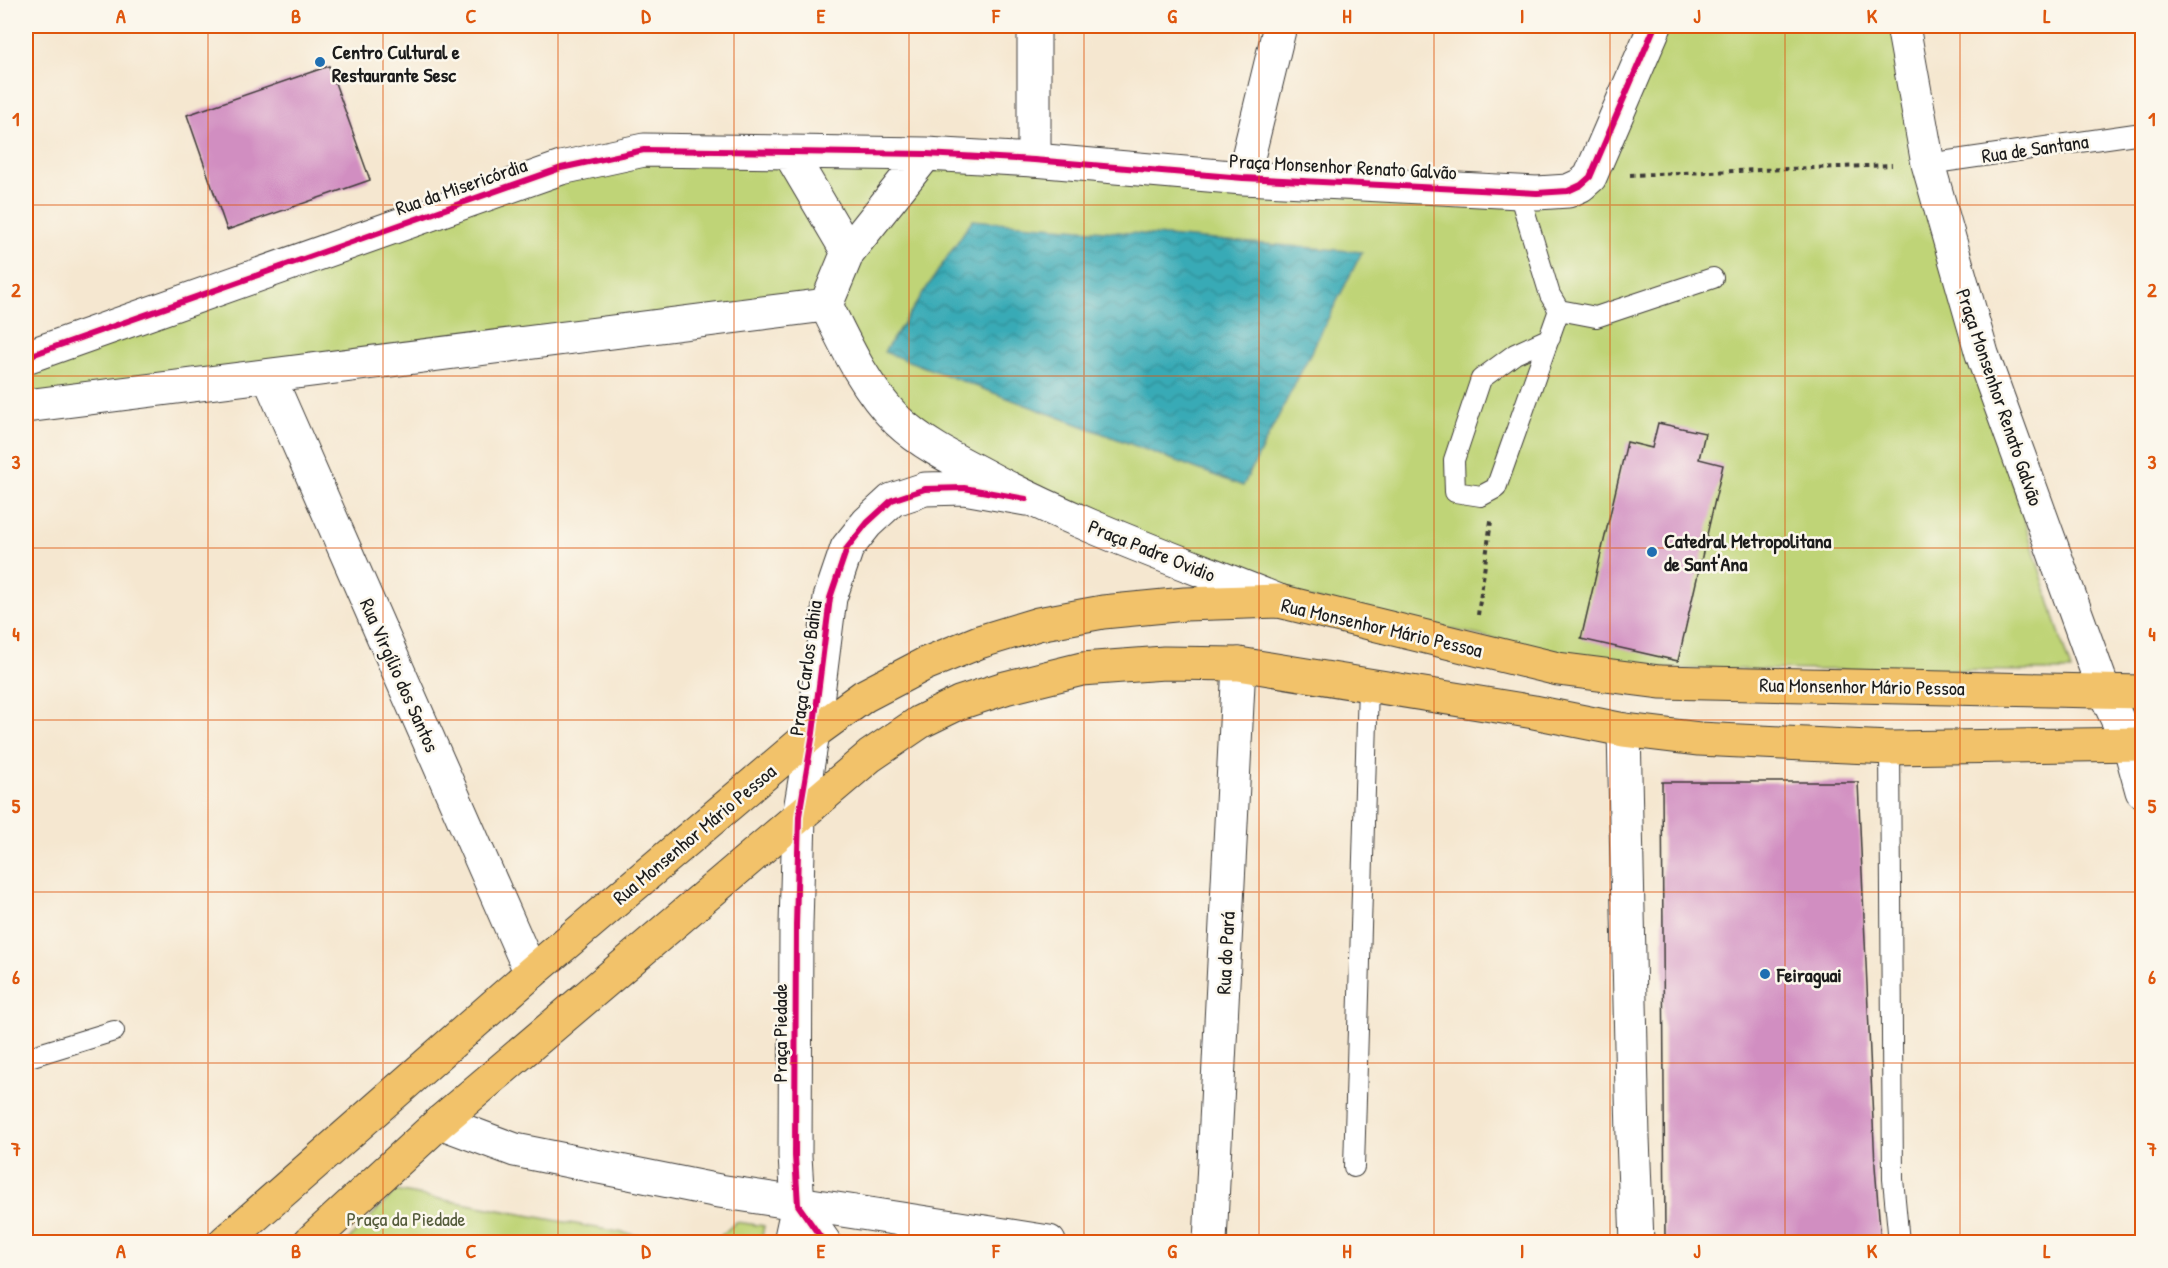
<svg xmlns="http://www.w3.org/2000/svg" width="2168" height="1268" font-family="'Patrick Hand',sans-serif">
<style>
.park{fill:#bfd477;stroke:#6e784a;stroke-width:1.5}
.water{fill:url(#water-waves);stroke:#2a6369;stroke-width:1.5}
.building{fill:#d18ec1}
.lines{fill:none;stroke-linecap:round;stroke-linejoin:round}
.service-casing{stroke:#3d3a37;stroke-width:22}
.minor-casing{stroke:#3d3a37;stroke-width:35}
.tertiary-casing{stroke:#3d3a37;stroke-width:35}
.trunk-casing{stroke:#3d3a37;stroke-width:35}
.path{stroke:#3d3a37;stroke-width:4;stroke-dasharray:4.5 4.5;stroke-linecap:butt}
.service{stroke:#fff;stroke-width:20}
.minor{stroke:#fff;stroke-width:33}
.tertiary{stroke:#fff;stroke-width:33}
.trunk{stroke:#f2c26a;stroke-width:33}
.cycleway-casing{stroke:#fbf7ec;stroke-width:10}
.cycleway{stroke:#d6006c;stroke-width:6}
.grid{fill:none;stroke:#de560d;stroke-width:1.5;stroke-opacity:0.55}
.poi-dot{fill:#1f6fb2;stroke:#fbf7ec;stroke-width:2}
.labels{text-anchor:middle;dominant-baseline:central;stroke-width:5;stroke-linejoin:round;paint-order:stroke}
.poi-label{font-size:20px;font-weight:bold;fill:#1c1c1c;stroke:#fbf7ec;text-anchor:start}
.street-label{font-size:20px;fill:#1c1c1c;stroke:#fbf7ec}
.park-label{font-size:20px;fill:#555c3c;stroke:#fbf7ec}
.neatline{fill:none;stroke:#de560d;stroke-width:2}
.grid-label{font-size:20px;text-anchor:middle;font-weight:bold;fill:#de560d}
</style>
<defs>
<pattern id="water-waves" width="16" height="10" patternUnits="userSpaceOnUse" patternTransform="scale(1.5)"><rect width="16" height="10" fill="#39aab6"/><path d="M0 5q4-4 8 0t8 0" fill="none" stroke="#2f8a93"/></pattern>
</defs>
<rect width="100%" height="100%" fill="#fbf7ec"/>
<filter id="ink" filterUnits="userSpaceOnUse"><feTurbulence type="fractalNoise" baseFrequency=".0167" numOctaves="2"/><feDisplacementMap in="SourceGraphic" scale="12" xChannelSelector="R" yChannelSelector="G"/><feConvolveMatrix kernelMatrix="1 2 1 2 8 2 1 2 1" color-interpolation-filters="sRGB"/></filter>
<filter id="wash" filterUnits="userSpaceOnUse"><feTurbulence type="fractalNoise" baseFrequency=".008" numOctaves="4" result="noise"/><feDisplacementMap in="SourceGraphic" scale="24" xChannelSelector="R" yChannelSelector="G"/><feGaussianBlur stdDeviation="1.35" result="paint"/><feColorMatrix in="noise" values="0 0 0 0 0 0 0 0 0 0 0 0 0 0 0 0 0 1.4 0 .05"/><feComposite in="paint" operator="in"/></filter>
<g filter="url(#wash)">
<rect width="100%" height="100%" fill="#f5e7d0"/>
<path class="park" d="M1657,26H1898L1975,360L2071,671L1663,669L1609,664L1285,593L1031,491L903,414L826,305L26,406V357L644,150L1566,194Z
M396,1191L673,1242H346Z
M736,1222L764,1226L761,1242H714Z"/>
<path class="water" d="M972,220L1362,252L1243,486L884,352Z"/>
<g id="blocks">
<path class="building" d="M329,66L370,180L227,230L187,115Z
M1658,423L1705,433L1699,459L1723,465L1678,661L1581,639L1627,442L1652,448Z
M1662,782H1858L1875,1166L1881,1242H1665Z"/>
</g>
</g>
<g filter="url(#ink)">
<use href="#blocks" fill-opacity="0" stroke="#3d3a37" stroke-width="1.5"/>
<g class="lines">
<defs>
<path id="service" d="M1928,164L2142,133
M1519,193L1550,295L1559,310L1596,317L1713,278
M1550,338L1515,354L1481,379L1454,460L1455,492L1481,496L1496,488L1559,310
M1890,748L1893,1179L1899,1242
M26,1058L114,1031
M1354,1167L1368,686"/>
<path id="minor" d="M1034,26V160
M269,377L531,973
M440,1122L515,1150L719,1191L1049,1242"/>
<path id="tertiary" d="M1903,26L1928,164L1982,354L2104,691L2129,744L2142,791
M789,152L848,252
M926,154L848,252L826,305C846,346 865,388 898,421C920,442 951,458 978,472C1073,524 1178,560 1279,601
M1243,178L1280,26
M26,357L561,168L644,150L926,154L1034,160L1243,178L1537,193L1568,191L1581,185L1590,177L1655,26
M26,406L826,305
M1624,730L1633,1137L1637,1242
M790,1242L798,1205
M824,1242L798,1205L795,1156L796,925L799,816L813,733L830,598L847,548L867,523L892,500L925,489L964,488L1026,499
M1210,1242L1239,664"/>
<path id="trunk" d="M225,1242L531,973L813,733L864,696L925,664L979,642L1038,624L1103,612L1185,604L1279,601L1558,669L1660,682L2142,692
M310,1242L440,1122L870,756L920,722L959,703L1005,688L1082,669L1164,663L1239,664L1534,712L1624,730L1699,739L1890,748L2142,744"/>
</defs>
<use href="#service" class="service-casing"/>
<use href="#minor" class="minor-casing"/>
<use href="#tertiary" class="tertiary-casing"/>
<use href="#trunk" class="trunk-casing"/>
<path class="path" d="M1630,175L1892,165
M1478,615L1491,521"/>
<use href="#service" class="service"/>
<use href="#minor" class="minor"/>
<use href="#tertiary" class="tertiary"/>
<use href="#trunk" class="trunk"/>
<defs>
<path id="cycleway" d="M26,357L561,168L644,150L926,154L1034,160L1243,178L1537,193L1568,191L1581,185L1590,177L1655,26
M824,1242L798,1205L795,1156L796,925L799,816L813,733L830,598L847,548L867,523L892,500L925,489L964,488L1026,499"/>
</defs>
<use href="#cycleway" class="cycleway-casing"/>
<use href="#cycleway" class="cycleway"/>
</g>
</g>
<path class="grid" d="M208,26V1242M383,26V1242M558,26V1242M734,26V1242M909,26V1242M1084,26V1242M1259,26V1242M1434,26V1242M1610,26V1242M1785,26V1242M1960,26V1242M26,205H2142M26,376H2142M26,548H2142M26,720H2142M26,892H2142M26,1063H2142"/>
<g class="poi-dot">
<circle cx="320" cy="62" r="6"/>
<circle cx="1652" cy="552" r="6"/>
<circle cx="1765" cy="974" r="6"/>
</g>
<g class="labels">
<g class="poi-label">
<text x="332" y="51">Centro Cultural e<tspan x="332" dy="23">Restaurante Sesc</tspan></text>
<text x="1664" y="540">Catedral Metropolitana<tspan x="1664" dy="23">de Sant'Ana</tspan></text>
<text x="1777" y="974">Feiraguai</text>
</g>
<g class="street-label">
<text transform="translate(2035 148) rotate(-8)">Rua de Santana</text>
<text transform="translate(1343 166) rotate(3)">Praça Monsenhor Renato Galvão</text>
<text transform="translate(461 186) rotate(-19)">Rua da Misericórdia</text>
<text transform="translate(2000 397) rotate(71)">Praça Monsenhor Renato Galvão</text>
<text transform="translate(1152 550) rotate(22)">Praça Padre Ovidio</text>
<text transform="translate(1382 627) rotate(13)">Rua Monsenhor Mário Pessoa</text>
<text transform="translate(805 668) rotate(-82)">Praça Carlos Bahia</text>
<text transform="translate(400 675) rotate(66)">Rua Virgílio dos Santos</text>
<text transform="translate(1862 686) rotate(1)">Rua Monsenhor Mário Pessoa</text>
<text transform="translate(694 834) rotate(-40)">Rua Monsenhor Mário Pessoa</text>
<text transform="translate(1225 953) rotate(-87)">Rua do Pará</text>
<text transform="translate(779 1033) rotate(-90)">Praça Piedade</text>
</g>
<g class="park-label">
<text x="406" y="1218">Praça da Piedade</text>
</g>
</g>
<rect width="2168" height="1268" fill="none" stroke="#fbf7ec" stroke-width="66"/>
<rect x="33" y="33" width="2102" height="1202" class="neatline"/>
<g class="grid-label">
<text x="121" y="23">A</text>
<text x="296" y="23">B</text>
<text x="471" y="23">C</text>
<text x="646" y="23">D</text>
<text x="821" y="23">E</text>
<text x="996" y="23">F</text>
<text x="1172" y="23">G</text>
<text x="1347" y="23">H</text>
<text x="1522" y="23">I</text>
<text x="1697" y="23">J</text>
<text x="1872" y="23">K</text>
<text x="2047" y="23">L</text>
<text x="16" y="126">1</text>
<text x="2152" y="126">1</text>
<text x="16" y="297">2</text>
<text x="2152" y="297">2</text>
<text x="16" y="469">3</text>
<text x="2152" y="469">3</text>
<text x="16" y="641">4</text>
<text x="2152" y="641">4</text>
<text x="16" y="813">5</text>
<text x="2152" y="813">5</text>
<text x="16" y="984">6</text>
<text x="2152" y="984">6</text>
<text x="16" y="1156">7</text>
<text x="2152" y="1156">7</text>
<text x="121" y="1258">A</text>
<text x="296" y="1258">B</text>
<text x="471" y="1258">C</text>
<text x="646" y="1258">D</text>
<text x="821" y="1258">E</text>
<text x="996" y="1258">F</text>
<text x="1172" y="1258">G</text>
<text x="1347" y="1258">H</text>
<text x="1522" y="1258">I</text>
<text x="1697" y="1258">J</text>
<text x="1872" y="1258">K</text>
<text x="2047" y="1258">L</text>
</g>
</svg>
